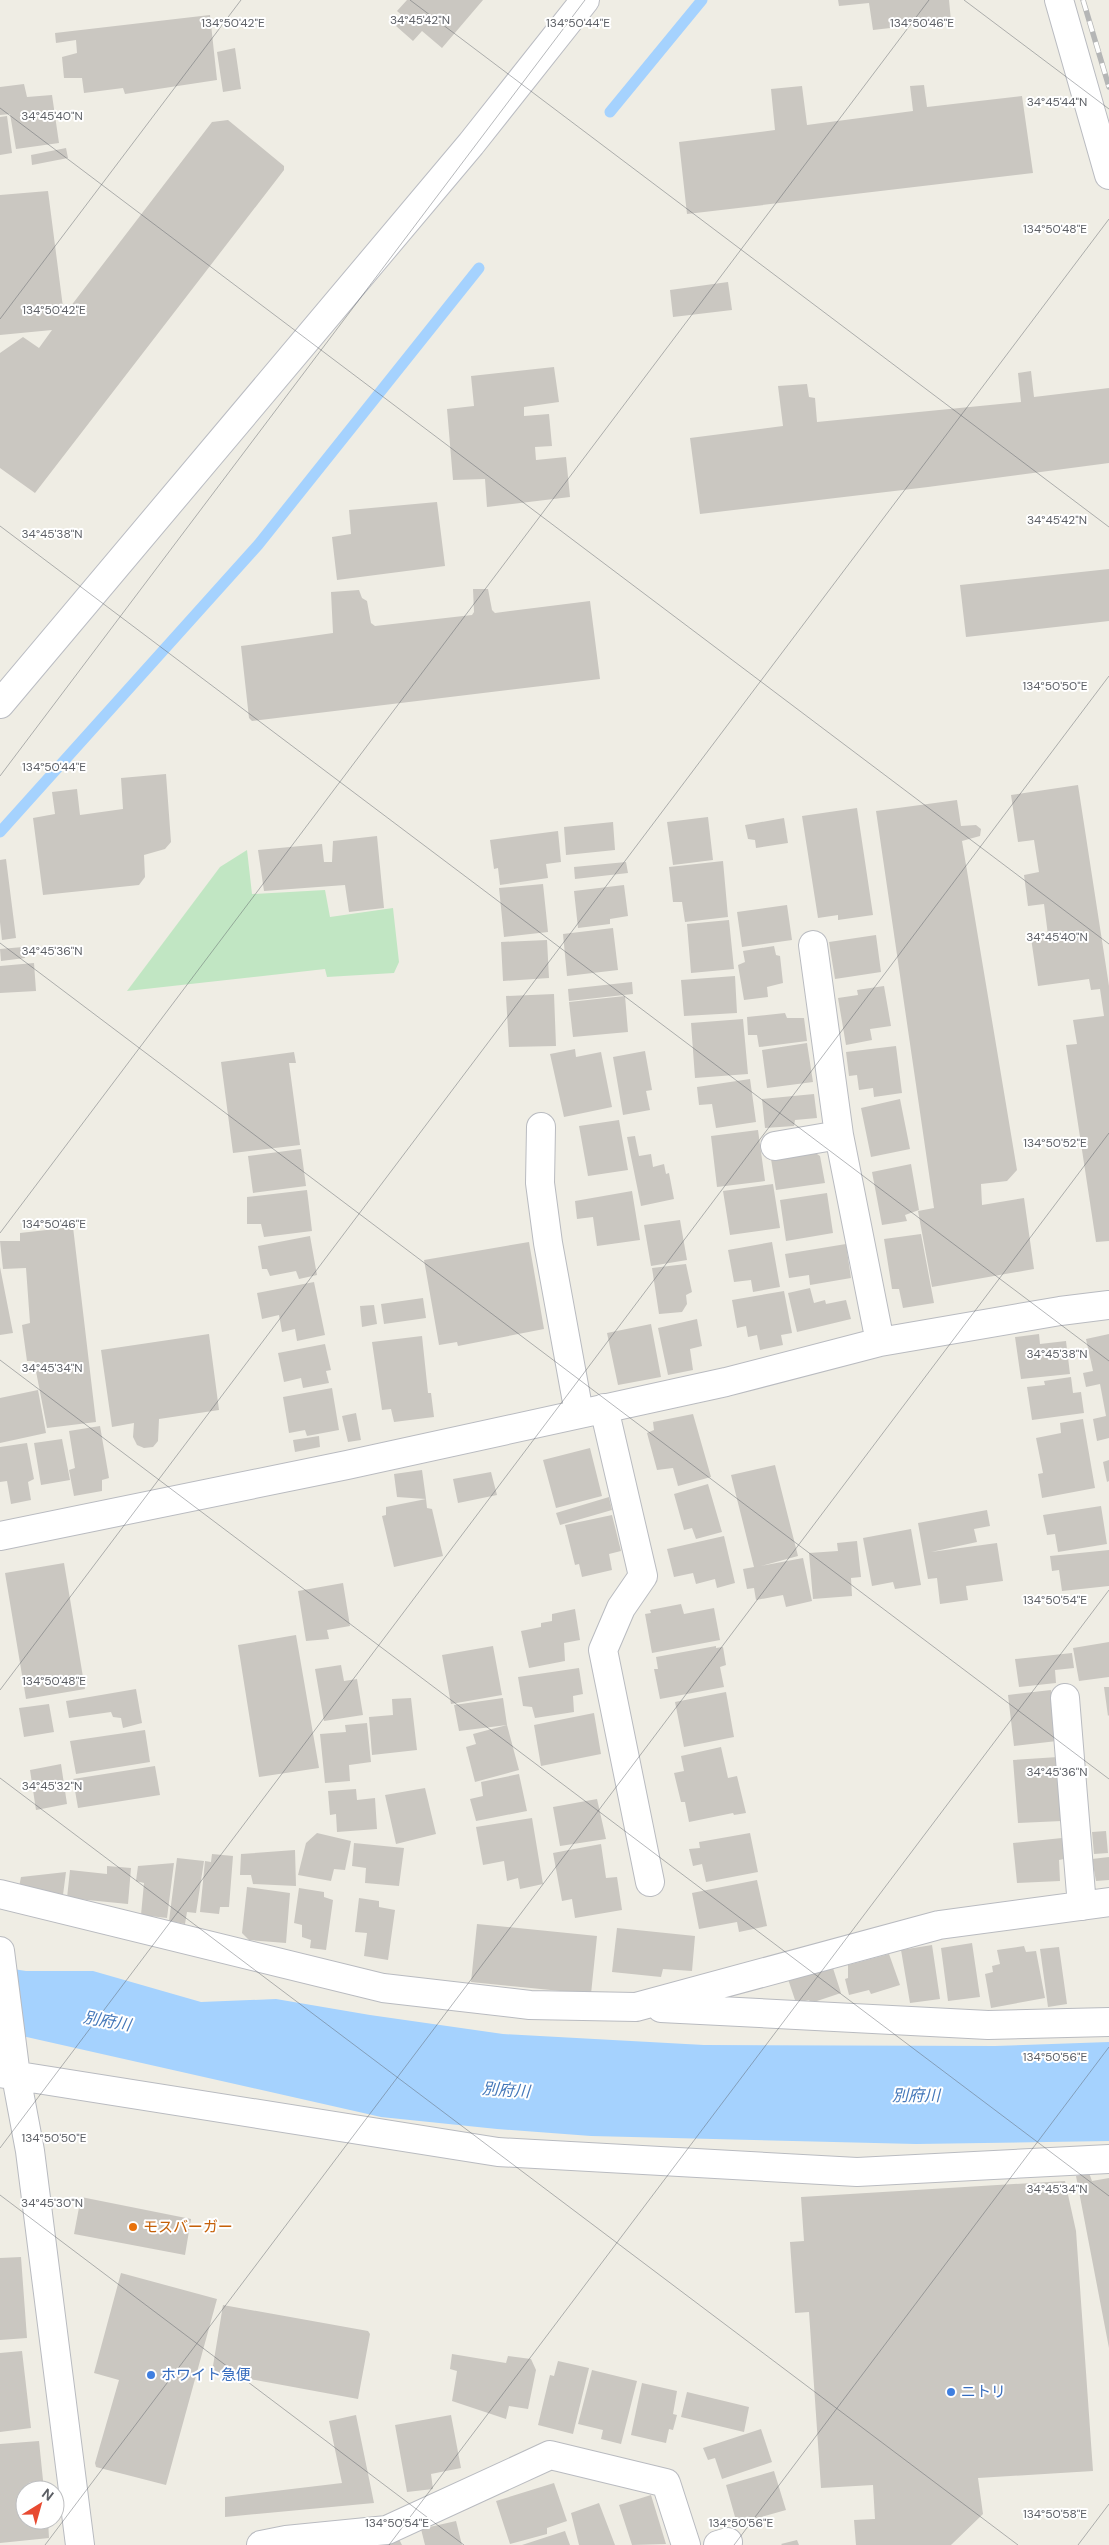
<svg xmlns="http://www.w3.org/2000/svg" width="1109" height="2545" font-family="'DM Sans','Noto Sans JP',sans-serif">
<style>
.green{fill:#c1e6c3}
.water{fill:#a5d2fe}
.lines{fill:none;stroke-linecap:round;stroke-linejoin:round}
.stream{stroke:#a5d2fe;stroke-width:11}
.building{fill:#cac7c1}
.street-casing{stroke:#b9bbc0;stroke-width:30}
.secondary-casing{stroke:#babcc2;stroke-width:30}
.street{stroke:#fff;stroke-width:28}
.secondary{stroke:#fff;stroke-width:28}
.rail-casing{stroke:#b5b6b6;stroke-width:5.5}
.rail{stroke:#fff;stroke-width:4;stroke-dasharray:11;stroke-linecap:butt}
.ticks{fill:none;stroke:#5c5f65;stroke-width:1;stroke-opacity:0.45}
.food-dot{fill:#e8710a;stroke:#fff;stroke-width:2}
.shop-dot{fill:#3f7fe0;stroke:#fff;stroke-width:2}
.labels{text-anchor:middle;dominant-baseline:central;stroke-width:4;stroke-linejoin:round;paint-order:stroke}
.food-label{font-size:15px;fill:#c56008;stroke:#fff;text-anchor:start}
.shop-label{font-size:15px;fill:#366cbe;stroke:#fff;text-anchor:start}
.water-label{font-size:16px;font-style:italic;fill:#4377b9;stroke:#fff}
.ticks-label{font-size:12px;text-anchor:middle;fill:#5c5f65;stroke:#fff;stroke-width:4;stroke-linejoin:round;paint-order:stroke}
</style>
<rect width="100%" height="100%" fill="#efede4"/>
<path class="green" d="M247,850L252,894L325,890L330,917L393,908L399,962L394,973L327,977L325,969L127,991L220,867Z"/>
<path class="water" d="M0,1967L26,1971H93L201,2002L276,1999L370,2015L503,2034L704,2045L995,2046L1109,2042V2141L916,2144L591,2136L497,2129L381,2117L0,2031Z"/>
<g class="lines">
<path class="stream" d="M610,112L702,0
M0,832L258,545L479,268"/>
</g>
<path class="building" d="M407,0H483L442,48L422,31L413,41L396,26L404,17L397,11Z
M838,0H949L951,21L873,30L869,3L839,6Z
M210,15L217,80L125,94L123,88L84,93L82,78H64L62,57L77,53L76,40L56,43L55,33Z
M235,48L241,89L223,92L217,52Z
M24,84L27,97L52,95L59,143L16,149L10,114L0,115V87Z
M924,85L927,107L1022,96L1033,173L687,214L679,142L775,130L771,89L802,86L807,125L913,111L910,86Z
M7,116L12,153L0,155V117Z
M228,120L284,166V170L35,493L0,468V353L23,337L39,348L52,330L0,335V195L48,191L64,315L212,122Z
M66,148L68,158L32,165L31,155Z
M728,282L732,310L673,317L670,290Z
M554,367L559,402L524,407V416L549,414L552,446L535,447L536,460L566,457L570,497L487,507L485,479L453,480L447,409L474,406L471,376Z
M1031,371L1034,397L1109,388V463L928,487L700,514L690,438L783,426L778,386L807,384L809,397L815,398L817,422L1021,402L1018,373Z
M437,502L445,566L337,580L332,537L351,534L349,510Z
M1109,569V621L966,637L960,585Z
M473,589H488L492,610L495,613L590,601L600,679L252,721L249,718L241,646L333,633L331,592L359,590L362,598L367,601L371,623L375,626L472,615L474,612Z
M166,774L171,842L165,849L144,855L145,877L139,885L43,895L33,818L55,814L52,792L77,789L80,815L123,809L121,778Z
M1078,785L1109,986V1241L1096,1242L1066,1045L1077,1044L1073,1020L1104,1016L1100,989L1091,990L1089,979L1038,986L1031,938L1048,935L1044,904L1028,906L1024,875L1039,872L1034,840L1018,842L1011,795Z
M957,800L961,826L976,825L981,829L980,836L962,841L1017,1170L1007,1181L981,1184L982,1205L1024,1198L1034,1269L932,1287L918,1211L934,1208L876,811Z
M857,808L873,915L838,920V915L818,918L802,816Z
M708,817L713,860L673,865L667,822Z
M784,818L788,843L756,848L755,840L748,839L745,825Z
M613,822L615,850L566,855L564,827Z
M558,831L561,862L546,864L548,878L500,885L498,868L494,869L490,840Z
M377,836L384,908L349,912L345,885L264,891L258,850L322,844L324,862H332L333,841Z
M6,859L16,938L2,940L0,922V860Z
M723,861L728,917L685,922L682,902H673L669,867Z
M626,862L628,873L575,879L574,867Z
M543,884L548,932L504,937L499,888Z
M624,885L628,916L610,919V924L578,928L574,891Z
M787,905L792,940L742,947L737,912Z
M729,920L734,969L691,973L687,924Z
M613,928L618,970L567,976L563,934Z
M876,935L881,972L835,979L829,942Z
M547,940L549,978L503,981L501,942Z
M774,946L776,955L780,956L783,983L767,987L768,997L744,1000L738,965L745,962L743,951Z
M23,947L25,958L1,961L0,949Z
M34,963L36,991L0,993V966Z
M735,976L737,1013L684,1016L681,980Z
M632,982L633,994L569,1001L568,989Z
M884,986L891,1026L870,1029L872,1040L846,1045L838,998L858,995L857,990Z
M554,994L556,1046L509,1047L506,996Z
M625,996L628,1032L573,1037L569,1002Z
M785,1013L787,1018H804L807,1041L759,1047L757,1035H748L747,1017Z
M743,1019L748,1074L695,1078L691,1023Z
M807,1043L813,1082L767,1088L762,1050Z
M896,1046L902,1093L874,1097L873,1088L859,1090L857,1075L849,1076L846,1052Z
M575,1049L576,1057L601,1052L612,1107L564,1117L550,1054Z
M645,1051L652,1090L646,1091L650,1110L623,1115L613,1057Z
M294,1052L296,1063H289L300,1145L233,1153L221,1062Z
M750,1079L756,1122L716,1128L712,1104L699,1105L697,1087Z
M814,1094L817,1118L795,1120L794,1126L765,1128L762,1099Z
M900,1099L910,1149L871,1157L861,1108Z
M619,1120L628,1170L588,1176L579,1126Z
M758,1130L765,1181L717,1187L711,1136Z
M635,1136L639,1156L651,1154L653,1167L664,1164L666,1174L669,1173L674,1199L641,1206L627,1137Z
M301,1149L306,1186L253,1193L248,1156Z
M814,1152L820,1156L825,1183L776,1190L771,1159Z
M911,1164L919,1210L905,1215L907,1221L882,1225L872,1172Z
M773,1184L780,1228L730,1235L723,1191Z
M307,1190L312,1231L264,1237L261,1224H247V1197Z
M632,1191L640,1240L597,1246L593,1217L577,1219L575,1201Z
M827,1193L833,1233L786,1241L780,1200Z
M680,1220L687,1260L651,1266L644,1225Z
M73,1227L96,1422L47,1428L34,1361H27L22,1325L30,1323L26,1268L3,1269L0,1241H20V1233Z
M921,1234L934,1303L903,1308L899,1289H892L884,1239Z
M310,1236L317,1275L299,1279L296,1271L270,1276L267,1269H262L258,1246Z
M529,1242L544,1329L458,1346L457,1342L439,1345L424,1260Z
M772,1242L780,1287L753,1292L751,1280L734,1282L728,1250Z
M846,1244L851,1278L810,1285L809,1275L789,1278L785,1254Z
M686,1264L692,1292L686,1295L687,1304L682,1312L659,1314L652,1268Z
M0,1267L13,1333L0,1335Z
M314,1282L325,1335L297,1341L295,1329L282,1332L279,1315L262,1319L257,1293Z
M810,1288L814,1303L825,1300L826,1304L846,1300L851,1319L797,1332L788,1293Z
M784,1291L792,1333L781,1335L783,1345L760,1350L757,1335L748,1337L746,1326L737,1328L732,1300Z
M423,1298L426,1318L384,1324L381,1304Z
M374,1305L377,1324L362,1327L360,1306Z
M697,1319L702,1346L690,1349L693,1370L668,1375L658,1328Z
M651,1324L661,1377L618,1385L607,1333Z
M209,1334L219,1410L159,1419L158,1441L153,1447L144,1448L137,1445L133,1437L134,1423L112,1427L101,1350Z
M1039,1334L1040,1344L1066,1341L1070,1374L1021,1379L1015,1337Z
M1109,1334V1438L1097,1441L1093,1419L1106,1416L1100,1384L1086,1387L1083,1373L1093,1371L1086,1339Z
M422,1336L428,1393H431L434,1417L394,1422L391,1409L382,1410L372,1342Z
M325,1344L331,1370L326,1371L329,1383L303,1388L301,1378L284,1382L278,1353Z
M1071,1377L1073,1393L1081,1392L1084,1413L1032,1420L1027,1387L1045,1385L1044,1381Z
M332,1388L339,1430L307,1436L305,1430L289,1433L283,1397Z
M38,1390L46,1433L0,1443V1398Z
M356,1413L361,1440L348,1442L342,1416Z
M693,1414L711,1477L678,1486L673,1468L657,1470L647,1433L654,1430L653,1422Z
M1083,1419L1095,1488L1042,1498L1038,1474L1043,1473L1036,1438L1061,1433L1060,1423Z
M100,1426L109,1478L102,1480V1491L74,1496L69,1470L75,1468L69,1431Z
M319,1436L320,1447L295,1452L293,1440Z
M62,1439L70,1480L41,1485L34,1443Z
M27,1443L34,1479L28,1482L31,1500L11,1504L7,1481L0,1482V1447Z
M590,1448L602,1496L556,1508L543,1460Z
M1109,1460V1481L1107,1482L1103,1462Z
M775,1465L798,1556L761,1566L803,1558L812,1601L786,1607L783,1595L756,1600L754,1588L747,1589L743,1569L754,1567L731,1475Z
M422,1470L426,1499L397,1497L394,1474Z
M491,1472L497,1495L458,1503L453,1479Z
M708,1484L722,1532L696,1539L692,1528L684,1530L674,1494Z
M609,1497L612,1510L560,1525L556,1513Z
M426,1499L427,1508L432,1509L443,1556L394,1567L382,1516L386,1515V1507Z
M1101,1506L1107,1544L1058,1552L1055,1534L1047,1535L1043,1515Z
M987,1510L990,1526L974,1529L977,1542L931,1552L997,1543L1003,1581L966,1586L968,1600L940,1604L937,1578L928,1579L918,1523Z
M612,1515L621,1551L609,1554L612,1570L582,1577L579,1564L575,1565L565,1525Z
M911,1529L921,1585L895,1589L893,1582L872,1586L863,1538Z
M724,1536L735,1583L717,1588L715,1579L696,1584L693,1573L674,1577L667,1549Z
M857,1541L861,1577L851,1578L852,1596L813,1599L809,1553L838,1551L837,1543Z
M1109,1550V1586L1062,1591L1059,1570L1052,1571L1050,1556Z
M64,1563L85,1689L26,1699L5,1573Z
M343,1583L350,1626L327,1630L329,1639L306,1641L298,1591Z
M681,1604L684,1614L714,1608L720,1640L652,1653L645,1614L651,1613L650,1610Z
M575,1609L580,1640L564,1643L565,1661L529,1668L521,1631L541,1627V1623L552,1621V1614Z
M296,1635L319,1768L259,1777L238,1645Z
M1109,1642V1677L1079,1681L1073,1648Z
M493,1646L502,1695L451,1704L442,1655Z
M716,1646V1648L723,1647L726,1665L720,1667L724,1687L660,1699L654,1669H658L656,1657Z
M1072,1653L1074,1668L1055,1670L1056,1683L1019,1687L1015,1659Z
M341,1665L344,1681L357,1679L363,1715L324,1721L315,1669Z
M579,1668L583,1694L573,1696L574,1712L535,1718L532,1707L523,1706L518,1677Z
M1104,1687H1109V1715L1108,1716Z
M136,1689L142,1723L123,1728L121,1718L113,1717L111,1712L69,1718L66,1701Z
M1051,1690L1057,1741L1014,1746L1008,1695Z
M726,1692L734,1737L684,1747L675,1702Z
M411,1698L417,1750L372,1755L369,1717L393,1715L392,1699Z
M503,1698L507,1725L459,1731L454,1705Z
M49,1704L54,1732L24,1737L19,1708Z
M594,1713L601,1754L541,1766L534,1725Z
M367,1723L371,1762L349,1765L350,1781L325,1783L320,1734L346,1732L345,1725Z
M507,1725L519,1770L475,1782L466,1747L476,1744L473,1734Z
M145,1730L150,1762L76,1774L70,1741Z
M721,1747L728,1778L737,1776L746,1813L734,1815L733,1813L689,1822L685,1802H681L674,1773L684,1771L681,1756Z
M1058,1757L1062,1821L1018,1823L1013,1760Z
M61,1764L67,1804L36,1810L30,1770Z
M155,1766L160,1795L78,1808L73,1779Z
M519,1774L527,1811L476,1821L470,1799L483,1796L481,1782Z
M425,1788L436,1834L396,1844L385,1795Z
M356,1789L357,1800L375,1798L377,1829L337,1832L336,1814L330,1815L328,1791Z
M597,1799L606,1839L560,1846L553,1807Z
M532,1818L543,1884L520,1889L518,1878L507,1881L504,1861L483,1865L476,1827Z
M1106,1831L1108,1853L1094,1854L1092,1832Z
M317,1833L351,1841L345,1870L334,1869L331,1881L298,1875L306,1843Z
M750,1833L758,1872L706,1882L702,1864L693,1866L689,1849L700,1848L699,1842Z
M1062,1838L1064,1859L1059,1860L1060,1881L1017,1883L1013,1843Z
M354,1843L404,1848L399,1886L365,1883L366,1868L352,1866Z
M601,1844L606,1878L617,1877L622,1910L575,1918L572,1899L562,1901L553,1853Z
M295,1850L296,1886L253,1884L251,1875H240L241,1854Z
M212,1854L233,1856L229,1907H220L219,1914L200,1912L205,1861L211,1862Z
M1109,1857V1880L1096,1881L1092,1859Z
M177,1858L204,1861L196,1913L187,1912L185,1924L169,1921Z
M174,1863L167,1918L141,1915L144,1883L136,1881L138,1866Z
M107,1866L131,1868L128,1904L67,1898L70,1870L107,1874Z
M66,1872L63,1895L19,1887L21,1877Z
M757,1880L767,1926L739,1932L737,1922L699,1929L692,1893Z
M247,1887L290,1893L286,1943L249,1940L242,1933Z
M299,1888L324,1892V1897L333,1900L326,1950L310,1948L311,1940L302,1937V1925L294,1923Z
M359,1898L379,1901V1907L395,1910L388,1960L364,1956L367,1933L355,1932Z
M477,1924L597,1936L591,1994L471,1982Z
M617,1928L695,1936L692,1971L663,1969L661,1977L612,1972Z
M972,1943L980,1997L948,2001L941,1948Z
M932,1945L940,1999L910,2003L901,1950Z
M1024,1946L1026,1952L1036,1951L1045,1998L991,2008L985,1974L993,1972L992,1966L1000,1964L997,1950Z
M1059,1947L1067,2004L1048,2007L1040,1949Z
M889,1954L900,1985L871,1994L869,1990L849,1995L845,1979L848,1978V1965Z
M832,1965L841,1993L811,2003L809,2000L796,2003L788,1979Z
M1089,2173L1092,2181L1109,2178V2348L1076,2176Z
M1065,2181L1076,2231L1093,2471L978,2478L983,2514L951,2545H856L854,2520L875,2519L873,2485L821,2488L809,2312L795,2313L790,2242L804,2241L801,2197Z
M81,2197L191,2219L185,2255L74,2234Z
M21,2257L27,2338L0,2340V2258Z
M121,2273L217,2299L166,2485L96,2467L95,2463L119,2380L94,2373Z
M223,2305L368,2331L370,2334L358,2399L212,2372Z
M22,2351L31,2428L0,2432V2353Z
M452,2354L506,2363L508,2356L531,2359L536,2370L528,2409L509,2406L506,2419L452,2401L457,2371L450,2369Z
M558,2361L589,2368L573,2434L538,2425L550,2375L554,2376Z
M592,2370L637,2381L621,2444L601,2439L603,2430L578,2424Z
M642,2383L677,2391L673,2414L677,2415L673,2430L669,2429L666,2443L631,2435Z
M687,2392L749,2407L744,2432L681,2417Z
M356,2415L374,2503L225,2517V2497L342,2483L329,2421Z
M451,2415L461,2468L431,2474L433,2489L407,2492L395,2425Z
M761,2429L772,2462L722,2479L715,2458L708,2460L703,2448Z
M39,2441L44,2490H25V2520H48L49,2538L0,2543V2444Z
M774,2471L786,2510L737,2524L726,2485Z
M554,2483L567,2521L547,2528V2534L510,2544L496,2501Z
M651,2495L666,2544L632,2545L619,2505Z
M599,2503L615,2545H579L571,2513Z
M456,2521L462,2545H425L421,2529Z
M565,2531L570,2545H522Z
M398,2537L402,2545H332Z
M797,2540L799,2545H782L781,2544Z"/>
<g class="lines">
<defs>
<path id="street" d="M1059,0L1109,175
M813,945L839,1135L880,1342
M541,1127L540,1183L548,1243L579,1413
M775,1146L839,1135
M604,1408L643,1576L621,1608L603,1650L650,1882
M0,1536L347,1465L726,1382L880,1342L1060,1311L1109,1305
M1065,1698L1082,1906
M0,1894L383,1988L530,2005L636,2007L939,1925L1109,1902
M0,1951L16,2076L30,2151L80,2545
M661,2008L988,2025L1109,2022
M0,2073L498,2152L857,2172L1109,2159
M261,2545L286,2540L387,2530L550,2455L666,2483L686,2545
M718,2545L728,2542"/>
<path id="secondary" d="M0,704L471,144L585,0"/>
</defs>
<use href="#street" class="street-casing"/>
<use href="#secondary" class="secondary-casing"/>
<use href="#street" class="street"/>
<use href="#secondary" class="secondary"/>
<defs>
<path id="rail" d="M1083,0L1109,87"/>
</defs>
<use href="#rail" class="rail-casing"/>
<use href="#rail" class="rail"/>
</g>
<path class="ticks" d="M410,0L1109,527M964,0L1109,109M0,108L1109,944M0,319L241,0M0,526L1109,1361M0,776L585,0M0,943L1109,1779M0,1233L929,0M0,1360L1109,2196M0,1690L1109,219M0,1778L1018,2545M0,2148L1109,676M0,2195L464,2545M45,2545L1109,1133M389,2545L1109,1590M734,2545L1109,2047M1078,2545L1109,2504"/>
<circle class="food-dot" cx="133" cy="2227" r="5"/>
<g class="shop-dot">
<circle cx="151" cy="2375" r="5"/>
<circle cx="951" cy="2392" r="5"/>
</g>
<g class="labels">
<g class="food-label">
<text x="143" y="2227">モスバーガー</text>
</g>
<g class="shop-label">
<text x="161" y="2375">ホワイト急便</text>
<text x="961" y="2392">ニトリ</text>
</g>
<g class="water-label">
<text transform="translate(107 2021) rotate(10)">別府川</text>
<text transform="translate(506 2090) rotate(4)">別府川</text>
<text x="916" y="2095">別府川</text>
</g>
</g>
<g class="ticks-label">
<text x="420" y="24">34°45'42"N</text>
<text x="233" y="27">134°50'42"E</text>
<text x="578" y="27">134°50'44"E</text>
<text x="922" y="27">134°50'46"E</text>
<text x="1057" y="106">34°45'44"N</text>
<text x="52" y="120">34°45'40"N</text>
<text x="1055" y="233">134°50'48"E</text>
<text x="54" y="314">134°50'42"E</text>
<text x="1057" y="524">34°45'42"N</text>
<text x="52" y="538">34°45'38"N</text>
<text x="1055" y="690">134°50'50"E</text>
<text x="54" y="771">134°50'44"E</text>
<text x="1057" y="941">34°45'40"N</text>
<text x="52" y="955">34°45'36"N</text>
<text x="1055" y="1147">134°50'52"E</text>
<text x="54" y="1228">134°50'46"E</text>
<text x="1057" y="1358">34°45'38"N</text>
<text x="52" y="1372">34°45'34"N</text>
<text x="1055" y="1604">134°50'54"E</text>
<text x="54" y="1685">134°50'48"E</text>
<text x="1057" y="1776">34°45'36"N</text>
<text x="52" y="1790">34°45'32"N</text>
<text x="1055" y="2061">134°50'56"E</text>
<text x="54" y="2142">134°50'50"E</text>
<text x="1057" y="2193">34°45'34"N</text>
<text x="52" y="2207">34°45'30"N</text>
<text x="1055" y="2518">134°50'58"E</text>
<text x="397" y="2527">134°50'54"E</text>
<text x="741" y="2527">134°50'56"E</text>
</g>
<g transform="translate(40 2505) rotate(37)"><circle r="24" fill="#ffffff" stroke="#bebfc1"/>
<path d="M0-4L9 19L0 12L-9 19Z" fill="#e84a31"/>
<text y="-8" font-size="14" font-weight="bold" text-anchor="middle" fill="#5c5f65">N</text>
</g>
</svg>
